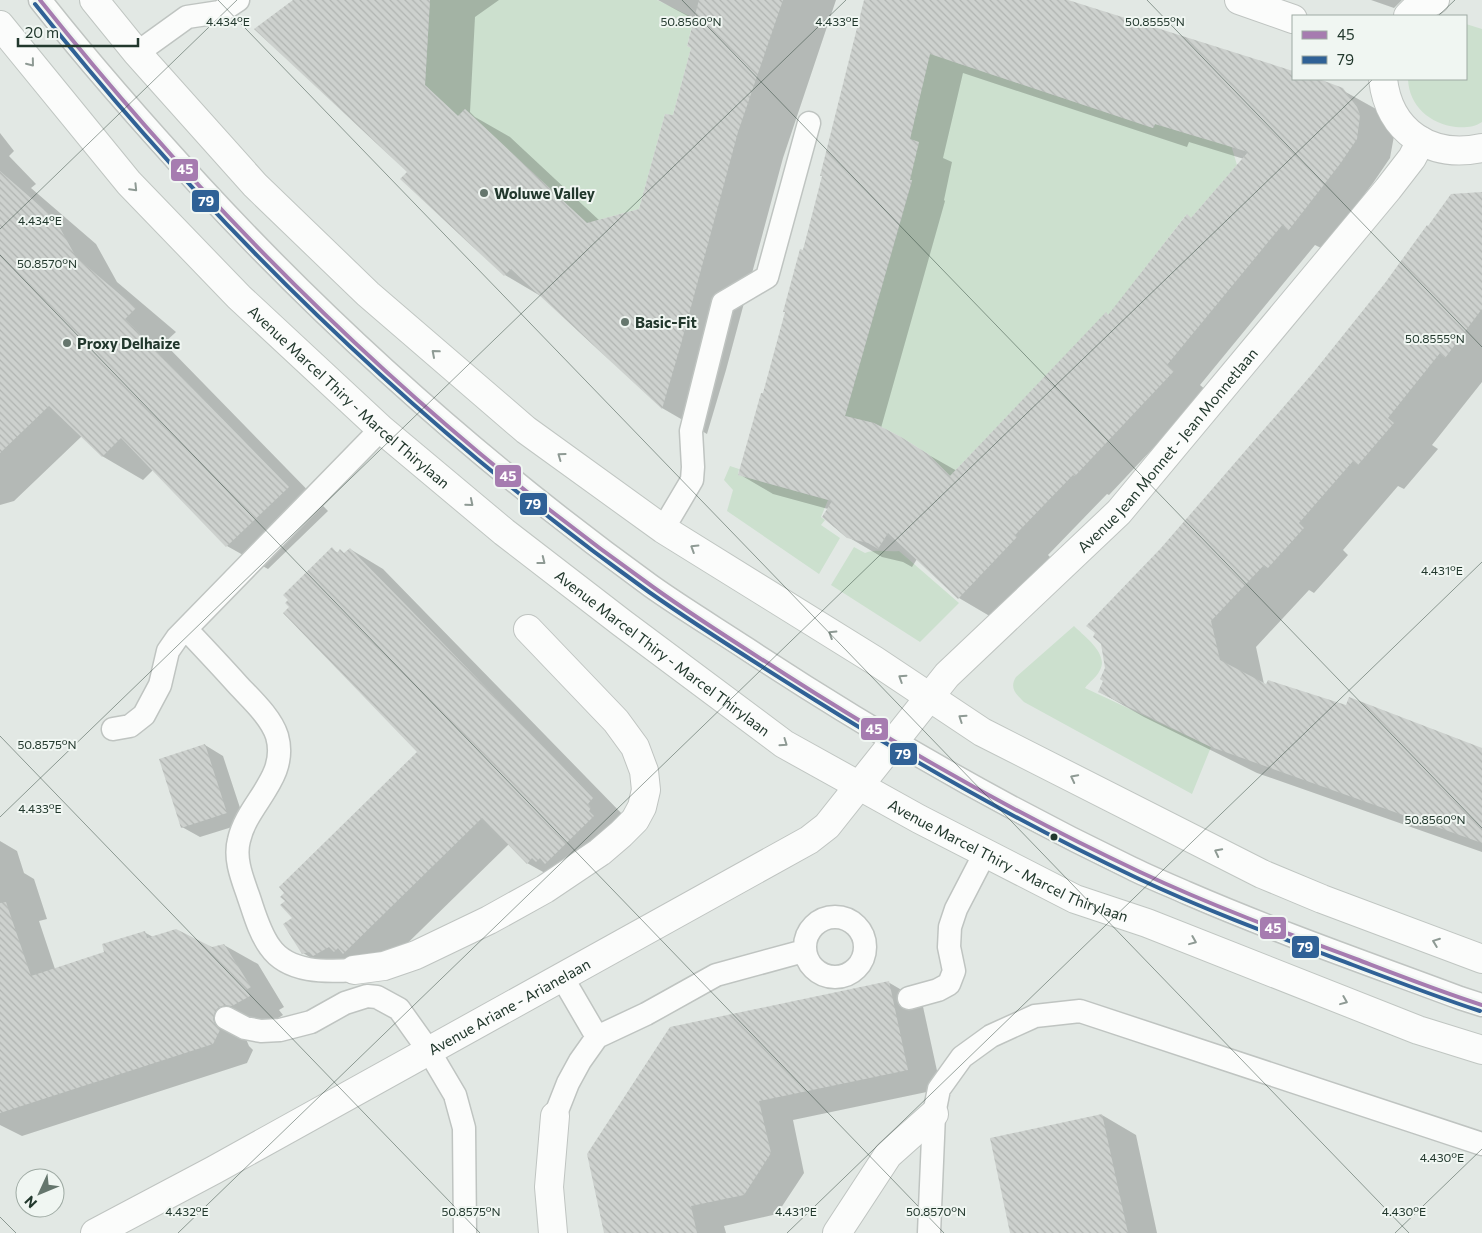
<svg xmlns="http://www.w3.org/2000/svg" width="1482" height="1233" font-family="Commissioner,sans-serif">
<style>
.green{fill:#cce0ce}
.shadow{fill:#0003;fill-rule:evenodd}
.building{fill:url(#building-back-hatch);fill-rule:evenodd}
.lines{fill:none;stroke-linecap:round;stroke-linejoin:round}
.service-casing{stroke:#bfc4c1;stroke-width:25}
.pedestrian-casing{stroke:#bfc4c1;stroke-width:30}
.minor-casing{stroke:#bfc4c1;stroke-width:30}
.secondary-casing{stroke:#c0c6c2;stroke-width:30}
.service{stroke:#fbfcfb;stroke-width:22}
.pedestrian{stroke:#fbfcfb;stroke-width:28}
.minor{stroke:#fbfcfb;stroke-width:28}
.secondary{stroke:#fbfcfb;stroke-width:28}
.bus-1-casing{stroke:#f0f6f2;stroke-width:8}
.bus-2-casing{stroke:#f0f6f2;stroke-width:8}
.bus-1{stroke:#a67cb0;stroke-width:4}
.bus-2{stroke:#306196;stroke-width:4}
.oneway{stroke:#8e9a94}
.ticks{fill:none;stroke:#22382d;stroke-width:1;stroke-opacity:0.45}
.poi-dot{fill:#65766d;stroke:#f0f6f2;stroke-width:2}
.bus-dot{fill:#22382d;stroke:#f0f6f2;stroke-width:2}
.labels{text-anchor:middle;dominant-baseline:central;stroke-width:4;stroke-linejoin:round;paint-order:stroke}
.poi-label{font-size:15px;font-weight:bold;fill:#22382d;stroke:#f0f6f2;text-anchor:start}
.street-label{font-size:15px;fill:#22382d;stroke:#f0f6f2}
.ticks-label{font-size:12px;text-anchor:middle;fill:#22382d;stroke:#f0f6f2;stroke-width:4;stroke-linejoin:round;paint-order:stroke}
.line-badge{stroke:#f0f6f2;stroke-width:2}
.badge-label{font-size:14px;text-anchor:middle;font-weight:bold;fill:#fff}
</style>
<defs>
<pattern id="building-back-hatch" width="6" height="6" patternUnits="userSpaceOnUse" patternTransform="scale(1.25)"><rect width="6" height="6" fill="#cdd1ce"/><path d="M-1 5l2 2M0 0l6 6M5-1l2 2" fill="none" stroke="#b0b4b1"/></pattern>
</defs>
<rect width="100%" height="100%" fill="#e2e8e4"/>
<path class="green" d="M430,0H657L694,18L687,46L691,48L673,115L665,114L639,209L576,226L465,109L458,116L425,85Z
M1466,24L1482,29V122C1475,127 1464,128 1456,127C1430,124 1409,106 1408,79H1466Z
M930,53L951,59V61L1153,128L1155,124L1205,139L1228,135L1237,165L1191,218L1186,215L1141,273L1112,318L1106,313L950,476L928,454L901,437L874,423L845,416L912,181L903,178L918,142L910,139Z
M730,466L739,469L738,475L828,500L821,517L825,520L821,525L840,538L819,574L727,511L733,490L724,480Z
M854,547L865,553C876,549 887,552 899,551L959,603L920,642L831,585Z
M1074,626C1084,636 1109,654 1100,670C1097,677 1089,682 1085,688L1211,747L1192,794L1024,702C1016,694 1009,688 1016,677Z"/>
<path class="shadow" d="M295,0H499L475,17L470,112L475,117L510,137L600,221L640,210L674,117L692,48L695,20L658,0H836L783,158L726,370L707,434L662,408L544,298L505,275L402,179L409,172Z
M865,0H1065L1293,72V79H1316L1342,90L1376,109L1391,127L1394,136L1390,158L1373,183L1323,249L1315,245L1200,385L1207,391L1109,495L1107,494L1048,555L1050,557L993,618L959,598L917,559L912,567L903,562L882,557L848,537L828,509L773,494L739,474L764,395L803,251L823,176ZM963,73L1187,147L1189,142L1244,159L1109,316L957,471L881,428L945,201L944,200L952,162L943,158Z
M1371,0H1402L1394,8Z
M0,133L14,151L9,156L36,184L31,188L96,244L117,282L176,332L164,343L328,511L268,569L227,546L153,470L143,480L102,456L82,436L14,501L0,505Z
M1482,193V382L1432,445L1438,449L1404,489L1398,486L1343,550L1348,555L1314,593L1309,590L1256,647L1264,684L1482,749V852L1257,773L1144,717L1100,692L1162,548Z
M332,549L338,553L345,554L350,549L383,569L626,818L561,882L527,863L509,844L378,972L337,973L303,953L294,918L419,752L291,607Z
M205,745L223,756L245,823L200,837L182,827Z
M0,841L17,851L24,873L34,879L47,919L39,921L55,969L106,952L144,932L153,937L211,949L224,945L258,964L284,1007L279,1010L283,1015L246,1039L249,1046L253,1050L247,1063L22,1136L0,1125Z
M888,982L922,1002L941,1089L793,1120L804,1173L777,1214L724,1226L726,1233H605Z
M1102,1115L1136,1135L1157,1233H1011Z"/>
<path class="building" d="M293,0H430L425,85L458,116L465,109L587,223L639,209L665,114L673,115L691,48L687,46L699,0H783L738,132L681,344L662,409L511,269L504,276L400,179L407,172L254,29Z
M864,0H1068L1293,71V79H1319L1343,88L1357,107L1360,115L1357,139L1340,164L1288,231L1283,224L1167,365L1174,371L1075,476L1073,475L1015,535L1017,537L958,599L888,533L878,549L868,543L847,538L822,517L832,501L738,475L761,393H763L785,312H783L800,249L803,250L822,176H820ZM930,54L1153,128L1155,124L1248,152L1191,218L1187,214L1108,315L1106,312L950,476L928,454L901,437L874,423L845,416L912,180H910L919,142L910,139Z
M0,171L55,219L76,257L136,308L125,319L289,487L226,547L121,438L102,457L49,406L0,453Z
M1482,192V309L1445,358L1440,353L1388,418L1394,423L1358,465L1353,461L1299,523L1304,528L1268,568L1264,565L1211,621L1220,660L1266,684L1268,680L1346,705L1349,697L1482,748V843L1211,747L1098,692L1103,681L1100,679L1105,668L1101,644L1093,637L1095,633L1086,626L1161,548L1312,374L1385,283L1427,225L1428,226L1451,194Z
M332,547L337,553L340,549L344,553L350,548L406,605L593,798L588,804L591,808L589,811L594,816L545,864L540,858L536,862L532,858L527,864L482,818L343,954L338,948L334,952L329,947L313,956L309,952L302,954L283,924L292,918L280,905L285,901L280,897L284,893L279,887L417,752L283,613L289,607L285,603L288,600L283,595Z
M205,744L227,813L181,828L159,759Z
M6,902L31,976L104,952L102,944L145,931L147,938L176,929L212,947L224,944L251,987L246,990L250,996L232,1006L225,1005L219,1007L215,1011L213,1019L215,1025L220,1030L213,1044L0,1113V903Z
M889,981L908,1070L759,1101L771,1153L744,1195L691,1206L697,1233H604L587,1154L670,1027Z
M1102,1114L1128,1233H1010L990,1138Z"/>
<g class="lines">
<defs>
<path id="service" d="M40,0C91,65 146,127 202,188C338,335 488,468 651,586C682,608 715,628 747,649C870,730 998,804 1131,868C1149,877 1169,885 1187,893C1277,932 1369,964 1460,998L1482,1005
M137,53L187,17L220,12L238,0
M663,529L692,480L693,467L691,431L723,303L767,277L809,123
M186,629C204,648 221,666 238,685C251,699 271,717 277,736C289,778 247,803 239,840C234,858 242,878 248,895C254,912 259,932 270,947C288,973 326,972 354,970
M113,729L130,726L144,715L160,685L168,651L177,638L381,429
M805 947a30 30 0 1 1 60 0a30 30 0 1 1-60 0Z
M562,977L597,1037
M909,998L938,990L949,984L954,971L949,947L950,927L956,909L985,853
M226,1018L245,1028L261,1031L280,1030L311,1022L345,1003L367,996L377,997L399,1009L429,1051L455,1095L464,1128L465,1233
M555,1116L568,1083L580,1061L597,1037L646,1014L716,975L804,951
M929,1233L934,1114L939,1089L962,1057L991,1036L1035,1016L1080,1011L1482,1144"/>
<path id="pedestrian" d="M354,970L384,966L416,955L489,920L545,889L600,852L621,834L635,820L642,807L646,790L644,771L635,747L616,721L528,629
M553,1233L549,1187L555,1116
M837,1233L888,1155L934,1114"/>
<g id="minor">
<path d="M1239,0L1293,19"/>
<path d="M1408,16L1413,11L1435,0"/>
<path d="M1383,79C1389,132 1431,159 1482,148"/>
<path id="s1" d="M95,1233L214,1170L809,840L827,826L947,675L1119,512L1388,189L1412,158L1421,141"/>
</g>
<g id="secondary">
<path d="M94,0L137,53L255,185L368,294L526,430L663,529L874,660L982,732L1262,874L1322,899L1482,959"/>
<path id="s2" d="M0,25L129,183L239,297L381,429L504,532L622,623L784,744L919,819L1075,899L1147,923L1418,1030L1482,1050"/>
</g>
</defs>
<use href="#service" class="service-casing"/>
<use href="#pedestrian" class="pedestrian-casing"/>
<use href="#minor" class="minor-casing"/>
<use href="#secondary" class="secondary-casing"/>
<use href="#service" class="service"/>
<use href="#pedestrian" class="pedestrian"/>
<use href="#minor" class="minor"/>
<use href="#secondary" class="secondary"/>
<defs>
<path id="bus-1" d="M40,0C216,221 422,423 653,587C706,625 763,660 818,695C922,760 1029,820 1140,872C1210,905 1283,932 1356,959C1398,975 1439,991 1482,1005"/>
<path id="bus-2" d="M35,4C212,226 418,427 649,592C703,630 759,665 815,700C919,765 1026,826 1137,878C1207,911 1281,938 1353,965C1395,981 1437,997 1480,1011"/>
</defs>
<use href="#bus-1" class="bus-1-casing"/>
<use href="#bus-2" class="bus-2-casing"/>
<use href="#bus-1" class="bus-1"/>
<use href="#bus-2" class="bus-2"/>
</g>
<defs><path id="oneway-chevron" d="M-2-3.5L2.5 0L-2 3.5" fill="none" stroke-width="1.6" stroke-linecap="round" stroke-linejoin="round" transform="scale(1.25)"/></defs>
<g class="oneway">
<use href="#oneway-chevron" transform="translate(31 63) rotate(51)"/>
<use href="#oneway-chevron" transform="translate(134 188) rotate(46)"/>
<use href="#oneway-chevron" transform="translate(435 353) rotate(-139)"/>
<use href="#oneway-chevron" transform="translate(561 456) rotate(-144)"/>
<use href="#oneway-chevron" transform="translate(470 503) rotate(40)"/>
<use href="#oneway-chevron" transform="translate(694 548) rotate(-148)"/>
<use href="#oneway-chevron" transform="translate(542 561) rotate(38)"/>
<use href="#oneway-chevron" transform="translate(832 634) rotate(-148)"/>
<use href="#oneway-chevron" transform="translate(902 678) rotate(-147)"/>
<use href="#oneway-chevron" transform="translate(962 718) rotate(-146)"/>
<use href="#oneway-chevron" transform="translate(784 743) rotate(35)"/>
<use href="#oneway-chevron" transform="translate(1074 778) rotate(-153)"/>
<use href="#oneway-chevron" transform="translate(1218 852) rotate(-153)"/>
<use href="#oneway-chevron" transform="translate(1193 941) rotate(22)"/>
<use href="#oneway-chevron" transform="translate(1436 942) rotate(-159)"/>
<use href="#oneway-chevron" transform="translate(1344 1001) rotate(22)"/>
</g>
<path class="ticks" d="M218,0L1409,1233M682,0L1482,828M1147,0L1482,347M1438,16L1455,0M0,229L237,0M0,255L944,1233M0,736L480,1233M0,817L846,0M0,1217L16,1233M178,1233L1373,79M787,1233L1482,562M1395,1233L1482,1149"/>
<g class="poi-dot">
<circle cx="484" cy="193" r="5"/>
<circle cx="625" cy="322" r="5"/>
<circle cx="67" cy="343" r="5"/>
</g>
<circle class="bus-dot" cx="1054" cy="837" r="4.5"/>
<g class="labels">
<g class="poi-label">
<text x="494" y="193">Woluwe Valley</text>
<text x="635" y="322">Basic-Fit</text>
<text x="77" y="343">Proxy Delhaize</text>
</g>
<g class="street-label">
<text stroke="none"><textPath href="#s2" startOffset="511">Avenue Marcel Thiry - Marcel Thirylaan</textPath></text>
<text stroke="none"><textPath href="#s1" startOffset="1346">Avenue Jean Monnet - Jean Monnetlaan</textPath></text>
<text stroke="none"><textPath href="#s2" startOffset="916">Avenue Marcel Thiry - Marcel Thirylaan</textPath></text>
<text stroke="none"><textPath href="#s2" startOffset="1321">Avenue Marcel Thiry - Marcel Thirylaan</textPath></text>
<text stroke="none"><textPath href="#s1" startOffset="472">Avenue Ariane - Arianelaan</textPath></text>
</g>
</g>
<g class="ticks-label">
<text x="228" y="26">4.434°E</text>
<text x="837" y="26">4.433°E</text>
<text x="691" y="26">50.8560°N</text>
<text x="1155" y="26">50.8555°N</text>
<text x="40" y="225">4.434°E</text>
<text x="47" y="268">50.8570°N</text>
<text x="1435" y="343">50.8555°N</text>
<text x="1442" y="575">4.431°E</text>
<text x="47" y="749">50.8575°N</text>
<text x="40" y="813">4.433°E</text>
<text x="1435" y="824">50.8560°N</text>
<text x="1442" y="1162">4.430°E</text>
<text x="471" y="1216">50.8575°N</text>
<text x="936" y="1216">50.8570°N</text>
<text x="187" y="1216">4.432°E</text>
<text x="796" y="1216">4.431°E</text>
<text x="1404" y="1216">4.430°E</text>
</g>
<g class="line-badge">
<rect x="170" y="158" width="29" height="24" rx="5" fill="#a67cb0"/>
<rect x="191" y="189" width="29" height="24" rx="5" fill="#306196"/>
<rect x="494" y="464" width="28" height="24" rx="5" fill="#a67cb0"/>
<rect x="519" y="492" width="29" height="24" rx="5" fill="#306196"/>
<rect x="860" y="717" width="29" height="24" rx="5" fill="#a67cb0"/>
<rect x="889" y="742" width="29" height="24" rx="5" fill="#306196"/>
<rect x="1259" y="916" width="28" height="24" rx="5" fill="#a67cb0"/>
<rect x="1291" y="935" width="29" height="24" rx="5" fill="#306196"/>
</g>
<g class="badge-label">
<text x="185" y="174">45</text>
<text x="206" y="206">79</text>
<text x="508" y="481">45</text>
<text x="533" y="509">79</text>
<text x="874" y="734">45</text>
<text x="903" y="759">79</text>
<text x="1273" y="933">45</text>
<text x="1305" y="952">79</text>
</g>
<rect x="1292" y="15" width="175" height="65" fill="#f0f6f2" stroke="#9eaaa3"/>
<rect x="1302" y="31" width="25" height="8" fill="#a67cb0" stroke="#9eaaa3"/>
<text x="1337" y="40" font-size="15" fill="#22382d">45</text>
<rect x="1302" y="56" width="25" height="8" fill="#306196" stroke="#9eaaa3"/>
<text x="1337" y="65" font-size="15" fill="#22382d">79</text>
<g transform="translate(40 1193) rotate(226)"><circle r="24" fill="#f0f6f2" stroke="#9eaaa3"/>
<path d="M0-4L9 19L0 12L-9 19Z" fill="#65766d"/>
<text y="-8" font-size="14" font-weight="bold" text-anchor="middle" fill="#22382d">N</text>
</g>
<path d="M18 38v8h120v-8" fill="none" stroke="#22382d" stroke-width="2.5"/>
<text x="25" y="38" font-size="15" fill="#22382d" stroke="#f0f6f2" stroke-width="4" paint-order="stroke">20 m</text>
</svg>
